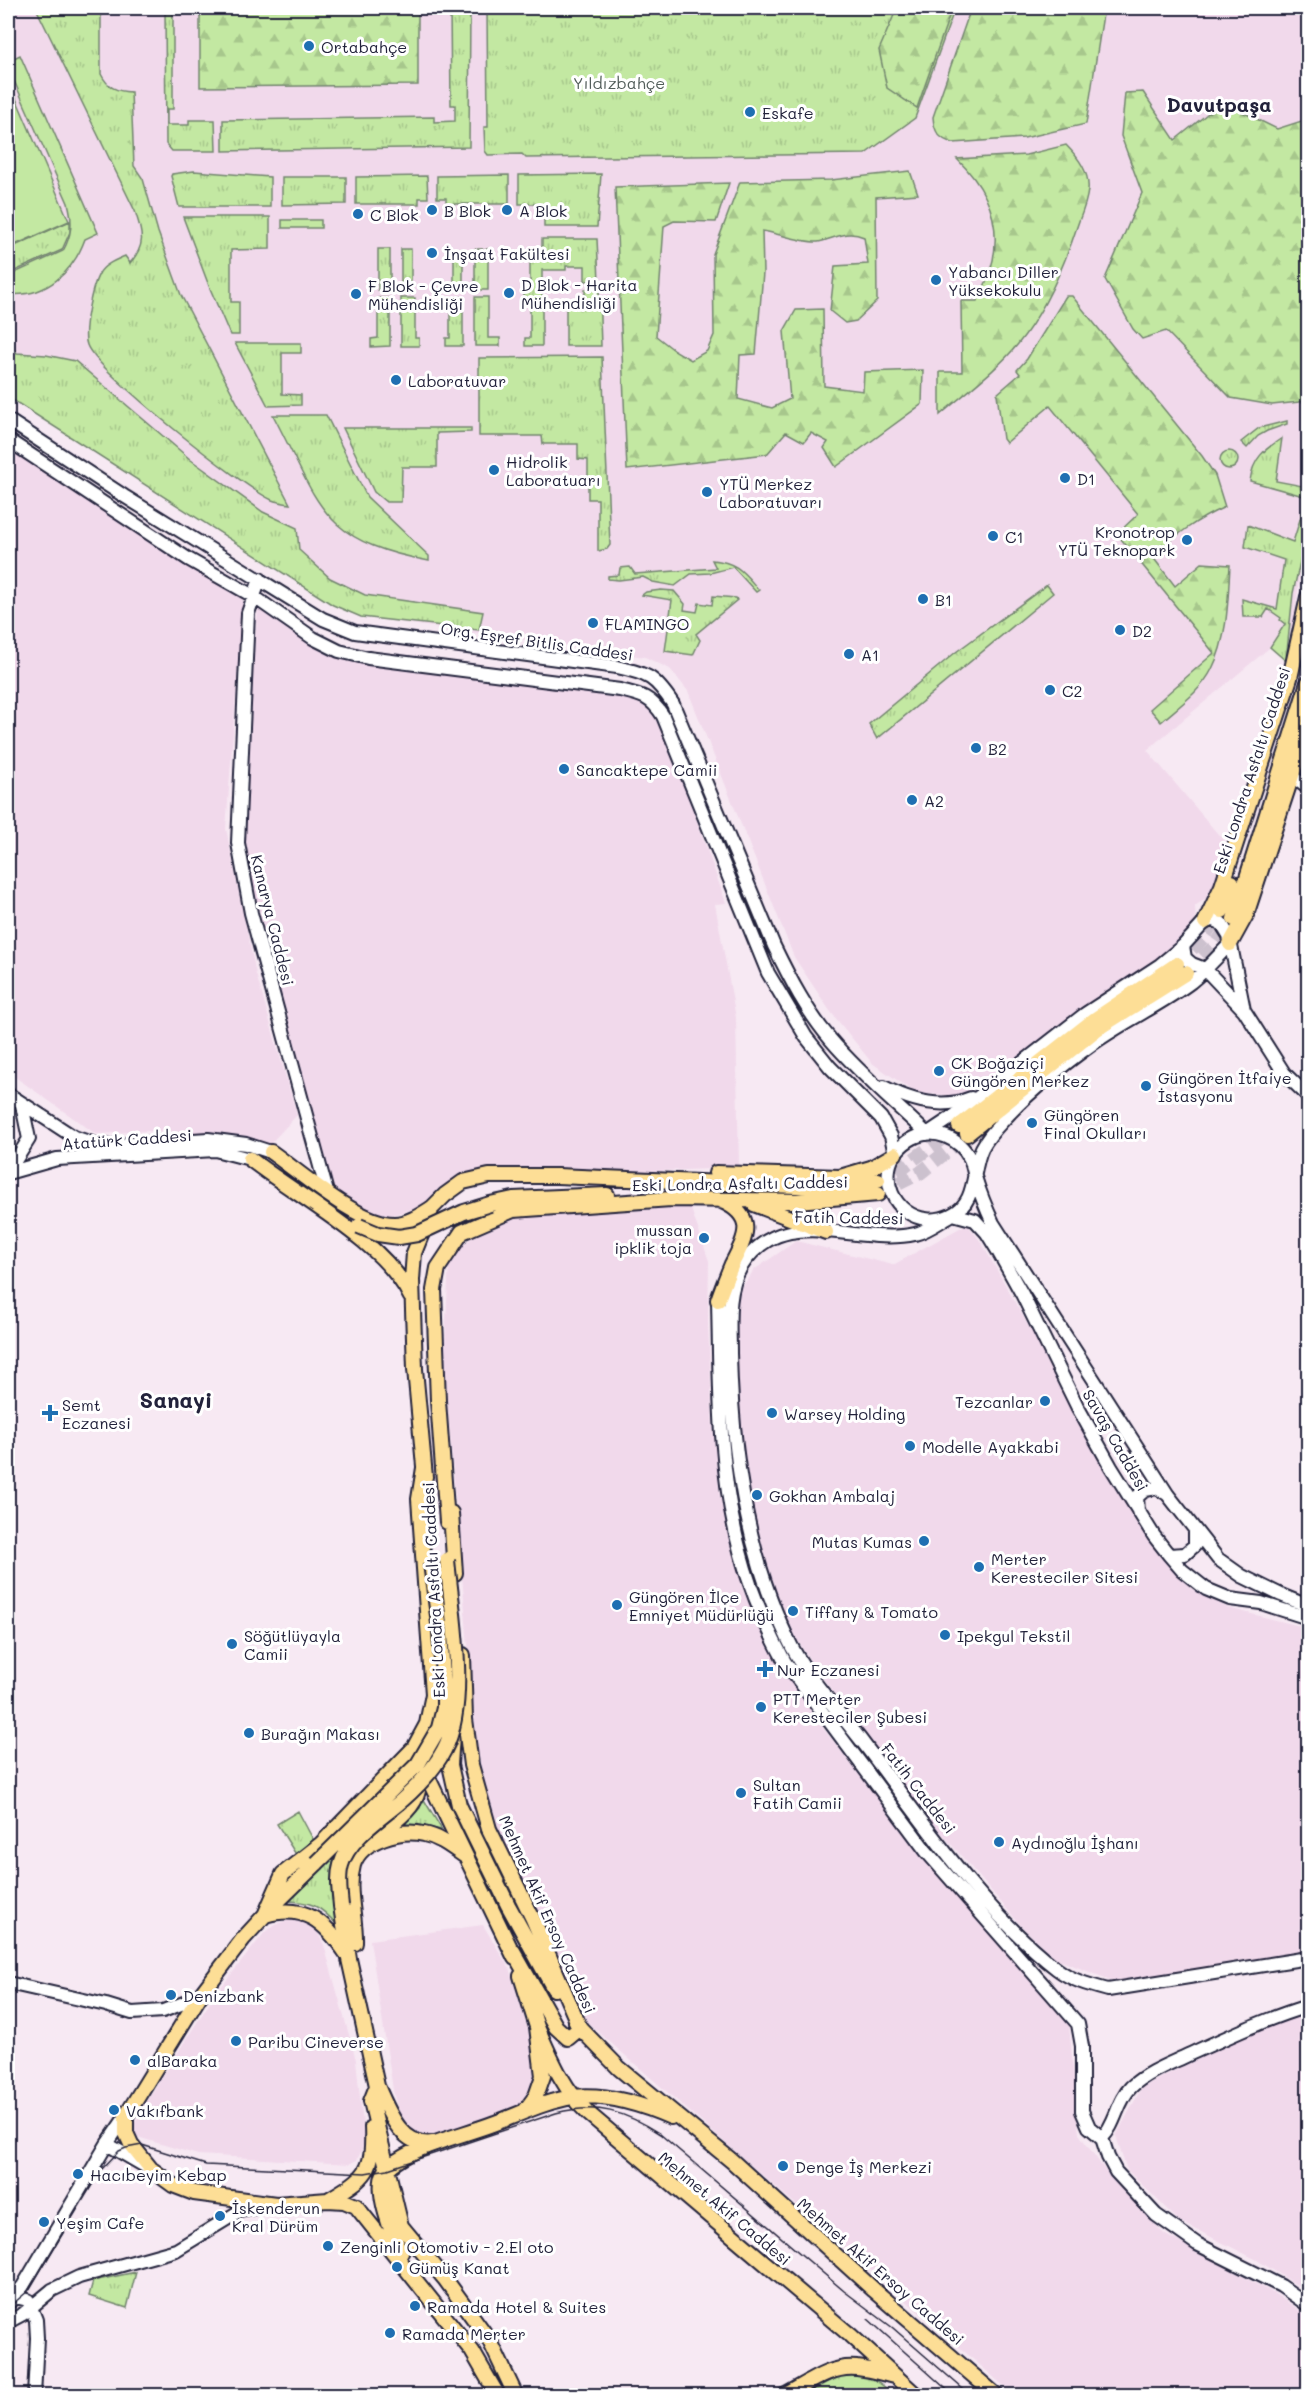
<svg xmlns="http://www.w3.org/2000/svg" width="1316" height="2403" font-family="Mali,sans-serif">
<style>
.built{fill:#f1d9eb}
.grass{fill:url(#grass-tufts);stroke:#72856e;stroke-width:1.5}
.forest{fill:url(#forest-firs);stroke:#72856e;stroke-width:1.5}
.pitch{fill:#c3e8a2;stroke:#72856e;stroke-width:1.5}
.lines{fill:none;stroke-linecap:round;stroke-linejoin:round}
.primary-tunnel{stroke:#ccc1ce;stroke-width:14;stroke-dasharray:14 7;stroke-linecap:butt}
.secondary-casing{stroke:#22223b;stroke-width:16}
.primary-casing{stroke:#22223b;stroke-width:18}
.secondary{stroke:#fff;stroke-width:12}
.primary{stroke:#fdde96;stroke-width:14}
.tram{stroke:#22223b;stroke-width:1.5}
.primary-bridge-casing{stroke:#22223b;stroke-width:18;stroke-linecap:butt}
.primary-bridge{stroke:#fdde96;stroke-width:14}
.poi-dot{fill:#1f6fb2;stroke:#fff;stroke-width:2}
.labels{text-anchor:middle;dominant-baseline:central;stroke-width:6;stroke-linejoin:round;paint-order:stroke}
.poi-label{font-size:16px;fill:#22223b;stroke:#fff;text-anchor:start}
.park-label{font-size:16px;fill:#525d5a;stroke:#fff}
.street-label{font-size:16px;fill:#22223b;stroke:#fff}
.quarter-label{font-size:20px;font-weight:bold;fill:#22223b;stroke:#fff}
.district-label{font-size:22px;font-weight:bold;fill:#22223b;stroke:#fff}
</style>
<defs>
<pattern id="grass-tufts" width="24" height="20" patternUnits="userSpaceOnUse" patternTransform="scale(1.5)"><rect width="24" height="20" fill="#c3e8a2"/><path d="M3 7l-1-3M5 7V3M7 7l1-3M15 17l-1-3M17 17v-4M19 17l1-3" fill="none" stroke="#a7c78c"/></pattern>
<pattern id="forest-firs" width="22" height="20" patternUnits="userSpaceOnUse" patternTransform="scale(1.5)"><rect width="22" height="20" fill="#c3e8a2"/><path d="M5 1l3.5 6h-7zM16 11l3.5 6h-7z" fill="#a7c78c"/></pattern>
</defs>
<rect width="100%" height="100%" fill="#f7e9f3"/>
<filter id="ink" filterUnits="userSpaceOnUse"><feTurbulence type="fractalNoise" baseFrequency=".0167" numOctaves="2"/><feDisplacementMap in="SourceGraphic" scale="12" xChannelSelector="R" yChannelSelector="G"/><feConvolveMatrix kernelMatrix="1 2 1 2 8 2 1 2 1" color-interpolation-filters="sRGB"/></filter>
<g filter="url(#ink)">
<path class="built" d="M8,8H1308V543L1300,573L1293,628L1147,750L1228,846L1212,894L1195,906L1196,926L1169,951L1079,1009L1012,1064L960,1096L916,1093L872,1063L830,1011L794,957L688,691L670,669L645,657L361,617L333,605L8,397Z
M8,448L243,598L226,829L256,974L297,1115L268,1146L224,1133L146,1131L96,1134L8,1072Z
M258,607L336,656L641,699L661,719L726,903L715,904L736,1018L739,1168L655,1171H502L460,1178L420,1207L392,1215L361,1210L331,1186L246,860L244,778Z
M690,1206L709,1261L708,1324L713,1429L720,1497L743,1590L760,1627L779,1664L819,1723L930,1865L1069,2025L1079,2134L1105,2170L1164,2234L1275,2294L1308,2316V2395H1014L587,2022L494,1825L477,1750L444,1366L449,1260L471,1238L523,1215Z
M967,1224L981,1242L1153,1546L1192,1589L1228,1608L1308,1628V1953L1121,1984L1056,1959L1024,1929L909,1795L811,1662L785,1620L756,1529L742,1438L736,1350V1296L754,1270L796,1241L893,1265Z
M293,1918L307,1922L316,1929L324,1945L356,2060L365,2143L357,2160L349,2164L198,2155L134,2136V2125L144,2105L214,1996L265,1932L279,1923Z
M483,1925L509,1968L536,2053L535,2081L529,2093L516,2108L441,2135L427,2136L412,2130L400,2115L394,2096L370,1940Z
M1308,2012V2292L1257,2260L1179,2221L1127,2170L1116,2136L1142,2087L1248,2034Z"/>
<path class="grass" d="M36,8H101V74C108,88 116,91 131,92L134,166L143,179L158,232L181,295L290,504C284,503 277,502 272,500C244,488 96,371 87,345C82,332 92,286 99,274C103,265 116,260 125,256L130,263C147,244 142,233 135,211Z
M165,8H173V109H167V125H189V120H215L216,151H172L166,144Z
M450,8H470L469,147L223,151V120L434,117V122L455,121V105H451Z
M487,8H955L915,118L865,154L526,158L522,154L488,155L485,151L484,127H488Z
M194,171L270,177V207H179L171,176L172,174Z
M601,174L597,227H544V204H519V175Z
M509,175V204H446V198H437V176Z
M427,176L428,198H419V204H356V177Z
M282,177H346V204L282,205Z
M183,217H270V249L231,250V302H239V335H230L209,286Z
M282,220H321V228H282Z
M70,221V232L62,250L8,274V249Z
M542,239H597L599,281H585V266H566V270H542V346H525V338H530V298L524,297V289H530V249L542,248Z
M378,249H390V290H378Z
M401,249H411V290H401Z
M454,249H463V290H454Z
M475,249H488V290H475Z
M585,289H599L601,346H566V305H585Z
M463,297V346H446V338H450V298Z
M475,297H488V338H500V346H475Z
M378,298H390V346L371,347V339L378,338Z
M401,298H415V338H419V346H401Z
M8,343L17,353L46,355L75,361L191,460L263,512L297,528L299,550L330,578L365,595L483,612L479,630L361,617L333,605L8,397Z
M235,343H301V353H282V394L301,395V405L268,406Z
M602,357L610,545L607,549L598,551V499H588V460L578,459V444H543L542,436H479V358Z
M273,415H326L367,497L429,556V561C319,541 320,504 273,415Z
M1287,421V424L1267,431L1258,436L1247,448L1241,442L1259,428Z
M343,428H471V432L437,433V467H402L401,502H386L374,492Z
M1282,438L1276,481L1308,487V536L1302,553L1293,593L1286,661L1270,647L1285,624L1280,620L1281,618L1268,609L1263,617H1243L1242,599L1277,609L1284,560L1245,547L1248,525L1293,542L1307,497L1250,481C1253,458 1264,450 1282,438Z
M1220 460a9 9 0 1 1 18 0a9 9 0 1 1-18 0Z
M712,560C737,562 743,572 759,590L756,592L733,567L710,573L691,574L675,586L653,582L643,577L619,580L608,579V576L619,575L620,568L630,567L635,574L716,568Z
M1047,585L1053,593L877,739L869,724L956,652Z
M661,590L674,591L685,604L684,610L697,612L699,603L712,605L713,596L736,598L737,600L696,634L700,640L693,655L665,651L672,600L642,595L646,592Z
M423,1798L442,1830L421,1826L399,1827L420,1808Z
M298,1811L314,1841L297,1856L277,1824Z
M345,1843L333,1870L331,1885L337,1925C320,1905 310,1901 284,1901Z
M136,2272L127,2308L89,2296L93,2281Z
M842,2374C868,2373 875,2378 894,2395L811,2396L809,2392Z"/>
<path class="forest" d="M200,8H418V85L200,87Z
M897,8H952L917,108L887,88L879,50Z
M971,8H1104L1086,124L1024,138L953,143C939,139 934,132 933,117Z
M1143,92L1175,140L1222,102L1277,129L1308,119V401L1272,405L1231,398L1166,331L1142,339L1133,329L1105,279L1142,193L1121,136L1125,93Z
M1066,145C1077,156 1090,173 1088,190C1087,200 1083,211 1079,221C1065,264 1047,308 1018,344C996,371 966,392 940,415V372H962L961,301H977C1007,248 1000,201 957,159L1026,155Z
M910,171L918,194L876,197L877,301L856,321L845,323L830,311L835,266L868,264L864,237C846,229 834,239 818,242C803,243 777,233 762,231L763,273L756,354L740,355L738,399L772,408L790,399L784,331L796,310L823,309L824,386L863,391L864,372L923,370L922,404L836,467L824,448L828,442L811,433L804,442L786,432L767,454L627,470L615,187L729,183L716,222L674,221L664,226L656,336L674,350L691,360L707,351L714,335L713,254L740,182L831,180Z
M1066,296H1072L1202,456L1215,475L1225,507C1197,519 1175,536 1152,556L1175,586L1202,563L1230,565C1228,599 1228,637 1212,669C1202,690 1178,707 1161,722L1150,709L1214,653L1117,534L1138,514L1050,406L1006,443L1003,439L997,394L1020,374L1017,370L1027,359Z"/>
<path class="pitch" d="M8,52L14,58L20,55L98,233L85,239C73,272 46,298 8,294V276L63,251C72,235 73,221 68,203L15,83L8,73Z
M8,80L69,221L8,248Z"/>
<g class="lines">
<path class="primary-tunnel" d="M1177,964L1201,940L1221,912
M1188,972L1213,948L1232,921
M878,1180L903,1167L959,1126
M880,1193L920,1173L966,1136"/>
<defs>
<path id="secondary" d="M8,420L124,496L323,619L355,632L617,667C649,674 655,677 673,704L774,946C790,979 807,1012 831,1040C860,1074 895,1103 927,1134
M8,440L188,559L253,596L313,638L339,651L368,658L620,690C642,695 651,697 663,716L768,973L806,1037L830,1067L881,1118L891,1136L895,1154
M260,579L248,613L238,843L251,913L327,1192
M1293,777L1308,788
M1230,944C1217,957 1205,971 1191,982C1159,1006 1122,1022 1091,1045C1063,1065 1034,1088 1010,1113C1000,1124 989,1134 982,1148C971,1171 978,1202 951,1215C919,1230 884,1205 889,1169C891,1156 901,1144 913,1138C934,1127 960,1138 970,1159C973,1165 973,1171 975,1177C980,1193 986,1208 993,1223L1168,1495L1218,1559L1242,1576L1281,1595L1308,1606
M1183,946L1185,958L1192,964L1205,969L1244,1010L1284,1073L1308,1096
M884,1087C911,1101 941,1110 971,1098
M8,1094L74,1137L101,1146L208,1139L246,1144L271,1152
M927,1134L954,1116L1085,1014L1160,965L1183,946L1205,922L1214,920L1221,923L1229,936L1244,1010
M8,1166L15,1161L29,1139L22,1105
M8,1173L57,1159L215,1150L250,1159
M953,1214C942,1220 928,1231 915,1234C855,1247 782,1201 741,1267C726,1292 730,1325 730,1353C732,1449 745,1549 787,1637C804,1675 839,1711 864,1744C921,1819 983,1912 1057,1969C1073,1981 1089,1985 1108,1990L1308,1958
M953,1214L975,1220L987,1233L998,1251L1022,1294L1077,1406L1111,1467L1154,1536L1169,1555L1182,1570L1206,1589L1230,1599L1261,1603L1308,1618
M718,1300C720,1384 718,1470 740,1551C750,1590 766,1627 785,1662L926,1851L1078,2024L1082,2046V2111L1089,2127L1102,2138L1108,2157L1116,2172L1156,2215L1197,2244L1281,2286L1308,2305
M1138,1511L1137,1497L1145,1490L1157,1488L1167,1494
M1169,1555L1185,1554L1195,1545V1530
M8,1983L106,2005L132,2013L163,2011L199,1997
M1102,2138C1116,2124 1117,2101 1131,2087C1147,2072 1169,2064 1188,2055C1228,2037 1267,2018 1308,2006
M107,2144L150,2169
M15,2297L28,2300L36,2320L37,2338L34,2396
M8,2304L23,2286L107,2144L126,2116
M8,2322L23,2314L52,2290L79,2277L176,2250L240,2211L271,2205"/>
<path id="primary" d="M1222,911L1232,882
M1234,919L1308,683
M1205,922L1222,886L1290,678L1308,597
M1230,944L1246,915L1308,727
M959,1126L1095,1019L1177,964
M967,1134L1097,1029L1186,973
M271,1152C301,1173 358,1224 394,1224C408,1224 421,1215 432,1208
M250,1159C298,1197 385,1242 411,1297
M716,1173L840,1177L871,1168L895,1154
M490,1204L513,1199L607,1195
M754,1204L826,1232
M718,1300C722,1288 727,1276 732,1264C746,1237 757,1217 722,1201
M424,1468L419,1499L433,1694L427,1724L414,1748L321,1844L283,1874L265,1915L243,1939L199,1997L126,2116V2133L131,2144L151,2169L173,2185L194,2193L276,2204L328,2200L344,2201L356,2206L472,2351L498,2396
M425,1477L415,1369L412,1280L414,1253L432,1208L445,1195L463,1182L489,1176H557L841,1188L878,1180
M451,1513L455,1573
M447,1522L438,1401L434,1290L438,1268L462,1232L513,1210L671,1199L797,1201L878,1194
M463,1655L465,1719L471,1765L489,1829L533,1919L580,2028L619,2068L732,2161L874,2290L997,2396
M452,1735L450,1765L459,1805L508,1905L554,1989
M415,1751L515,1958
M375,1838C392,1823 426,1803 417,1777
M341,1906L349,1959L377,2086L371,2101L401,2226L445,2279L490,2341L516,2396
M272,1907L317,1863
M265,1915C305,1903 325,1922 347,1954
M355,1943C356,1917 346,1890 353,1865C361,1839 401,1829 424,1834C440,1837 452,1847 465,1856
M513,1951L556,2027L568,2038L580,2028L576,2022
M521,1976L537,2027L543,2076L536,2096L525,2111
M537,2027C551,2059 563,2089 589,2114L850,2335L917,2396
M377,2086C388,2110 401,2148 433,2143
M328,2200C366,2177 374,2173 372,2127
M401,2253C393,2236 375,2192 384,2174C387,2169 392,2164 397,2161C424,2143 464,2135 495,2123C520,2114 546,2101 573,2097C606,2093 641,2104 671,2117
M784,2396C807,2384 830,2365 857,2368C869,2369 882,2373 894,2376"/>
</defs>
<use href="#secondary" class="secondary-casing"/>
<use href="#primary" class="primary-casing"/>
<use href="#secondary" class="secondary"/>
<use href="#primary" class="primary"/>
<path class="tram" d="M8,2308L28,2291L101,2170L119,2151L126,2148L142,2145L206,2165L365,2173L388,2169L556,2113C597,2103 625,2111 660,2134L844,2291L893,2328L971,2396
M868,2319L954,2396"/>
<defs>
<path id="primary-bridge" d="M359,1226L378,1234L399,1237L417,1234L464,1212L490,1204
M317,1863L418,1764L439,1728L444,1708V1692L440,1631L431,1563
M341,1906C340,1893 337,1878 341,1865C348,1839 380,1819 400,1802C416,1788 434,1770 444,1750C469,1702 452,1614 447,1560"/>
</defs>
<use href="#primary-bridge" class="primary-bridge-casing"/>
<use href="#primary-bridge" class="primary-bridge"/>
</g>
</g>
<g class="poi-dot">
<circle cx="309" cy="46" r="6"/>
<circle cx="750" cy="112" r="6"/>
<circle cx="432" cy="210" r="6"/>
<circle cx="507" cy="210" r="6"/>
<circle cx="358" cy="214" r="6"/>
<circle cx="432" cy="253" r="6"/>
<circle cx="936" cy="280" r="6"/>
<circle cx="509" cy="293" r="6"/>
<circle cx="356" cy="294" r="6"/>
<circle cx="396" cy="380" r="6"/>
<circle cx="494" cy="470" r="6"/>
<circle cx="1065" cy="478" r="6"/>
<circle cx="707" cy="492" r="6"/>
<circle cx="993" cy="536" r="6"/>
<circle cx="1187" cy="540" r="6"/>
<circle cx="923" cy="599" r="6"/>
<circle cx="593" cy="623" r="6"/>
<circle cx="1120" cy="630" r="6"/>
<circle cx="849" cy="654" r="6"/>
<circle cx="1050" cy="690" r="6"/>
<circle cx="976" cy="748" r="6"/>
<circle cx="564" cy="769" r="6"/>
<circle cx="912" cy="800" r="6"/>
<circle cx="939" cy="1071" r="6"/>
<circle cx="1146" cy="1086" r="6"/>
<circle cx="1032" cy="1123" r="6"/>
<circle cx="704" cy="1238" r="6"/>
<circle cx="1045" cy="1401" r="6"/>
<path d="M47 1404h6v6h6v6h-6v6h-6v-6h-6v-6h6z"/>
<circle cx="772" cy="1413" r="6"/>
<circle cx="910" cy="1446" r="6"/>
<circle cx="757" cy="1495" r="6"/>
<circle cx="924" cy="1541" r="6"/>
<circle cx="979" cy="1567" r="6"/>
<circle cx="617" cy="1605" r="6"/>
<circle cx="793" cy="1611" r="6"/>
<circle cx="945" cy="1635" r="6"/>
<circle cx="232" cy="1644" r="6"/>
<path d="M762 1660h6v6h6v6h-6v6h-6v-6h-6v-6h6z"/>
<circle cx="761" cy="1707" r="6"/>
<circle cx="249" cy="1733" r="6"/>
<circle cx="741" cy="1793" r="6"/>
<circle cx="999" cy="1842" r="6"/>
<circle cx="171" cy="1995" r="6"/>
<circle cx="236" cy="2041" r="6"/>
<circle cx="135" cy="2060" r="6"/>
<circle cx="114" cy="2110" r="6"/>
<circle cx="783" cy="2166" r="6"/>
<circle cx="78" cy="2174" r="6"/>
<circle cx="220" cy="2216" r="6"/>
<circle cx="44" cy="2222" r="6"/>
<circle cx="328" cy="2246" r="6"/>
<circle cx="397" cy="2267" r="6"/>
<circle cx="415" cy="2306" r="6"/>
<circle cx="390" cy="2333" r="6"/>
</g>
<g class="labels">
<g class="poi-label">
<text x="321" y="46">Ortabahçe</text>
<text x="762" y="112">Eskafe</text>
<text x="444" y="210">B Blok</text>
<text x="519" y="210">A Blok</text>
<text x="370" y="214">C Blok</text>
<text x="444" y="253">İnşaat Fakültesi</text>
<text x="948" y="271">Yabancı Diller<tspan x="948" dy="18">Yüksekokulu</tspan></text>
<text x="521" y="284">D Blok - Harita<tspan x="521" dy="18">Mühendisliği</tspan></text>
<text x="368" y="285">F Blok - Çevre<tspan x="368" dy="18">Mühendisliği</tspan></text>
<text x="408" y="380">Laboratuvar</text>
<text x="506" y="461">Hidrolik<tspan x="506" dy="18">Laboratuarı</tspan></text>
<text x="1077" y="478">D1</text>
<text x="719" y="483">YTÜ Merkez<tspan x="719" dy="18">Laboratuvarı</tspan></text>
<text x="1175" y="531" text-anchor="end">Kronotrop<tspan x="1175" dy="18">YTÜ Teknopark</tspan></text>
<text x="1005" y="536">C1</text>
<text x="935" y="599">B1</text>
<text x="605" y="623">FLAMINGO</text>
<text x="1132" y="630">D2</text>
<text x="861" y="654">A1</text>
<text x="1062" y="690">C2</text>
<text x="988" y="748">B2</text>
<text x="576" y="769">Sancaktepe Camii</text>
<text x="924" y="800">A2</text>
<text x="951" y="1062">CK Boğaziçi<tspan x="951" dy="18">Güngören Merkez</tspan></text>
<text x="1158" y="1077">Güngören İtfaiye<tspan x="1158" dy="18">İstasyonu</tspan></text>
<text x="1044" y="1114">Güngören<tspan x="1044" dy="18">Final Okulları</tspan></text>
<text x="692" y="1229" text-anchor="end">mussan<tspan x="692" dy="18">ipklik toja</tspan></text>
<text x="1033" y="1401" text-anchor="end">Tezcanlar</text>
<text x="62" y="1404">Semt<tspan x="62" dy="18">Eczanesi</tspan></text>
<text x="784" y="1413">Warsey Holding</text>
<text x="922" y="1446">Modelle Ayakkabi</text>
<text x="769" y="1495">Gokhan Ambalaj</text>
<text x="912" y="1541" text-anchor="end">Mutas Kumas</text>
<text x="991" y="1558">Merter<tspan x="991" dy="18">Keresteciler Sitesi</tspan></text>
<text x="629" y="1596">Güngören İlçe<tspan x="629" dy="18">Emniyet Müdürlüğü</tspan></text>
<text x="805" y="1611">Tiffany &amp; Tomato</text>
<text x="244" y="1635">Söğütlüyayla<tspan x="244" dy="18">Camii</tspan></text>
<text x="957" y="1635">Ipekgul Tekstil</text>
<text x="777" y="1669">Nur Eczanesi</text>
<text x="773" y="1698">PTT Merter<tspan x="773" dy="18">Keresteciler Şubesi</tspan></text>
<text x="261" y="1733">Burağın Makası</text>
<text x="753" y="1784">Sultan<tspan x="753" dy="18">Fatih Camii</tspan></text>
<text x="1011" y="1842">Aydınoğlu İşhanı</text>
<text x="183" y="1995">Denizbank</text>
<text x="248" y="2041">Paribu Cineverse</text>
<text x="147" y="2060">alBaraka</text>
<text x="126" y="2110">Vakıfbank</text>
<text x="795" y="2166">Denge İş Merkezi</text>
<text x="90" y="2174">Hacıbeyim Kebap</text>
<text x="232" y="2207">İskenderun<tspan x="232" dy="18">Kral Dürüm</tspan></text>
<text x="56" y="2222">Yeşim Cafe</text>
<text x="340" y="2246">Zenginli Otomotiv - 2.El oto</text>
<text x="409" y="2267">Gümüş Kanat</text>
<text x="427" y="2306">Ramada Hotel &amp; Suites</text>
<text x="402" y="2333">Ramada Merter</text>
</g>
<g class="park-label">
<text x="619" y="82">Yıldızbahçe</text>
</g>
<g class="street-label">
<text transform="translate(537 641) rotate(8)">Org. Eşref Bitlis Caddesi</text>
<text transform="translate(1251 770) rotate(-72)">Eski Londra Asfaltı Caddesi</text>
<text transform="translate(273 920) rotate(76)">Kanarya Caddesi</text>
<text transform="translate(127 1139) rotate(-4)">Atatürk Caddesi</text>
<text transform="translate(740 1183) rotate(-1)">Eski Londra Asfaltı Caddesi</text>
<text transform="translate(849 1217) rotate(1)">Fatih Caddesi</text>
<text transform="translate(1116 1440) rotate(60)">Savaş Caddesi</text>
<text transform="translate(433 1590) rotate(-93)">Eski Londra Asfaltı Caddesi</text>
<text transform="translate(919 1788) rotate(52)">Fatih Caddesi</text>
<text transform="translate(548 1914) rotate(66)">Mehmet Akif Ersoy Caddesi</text>
<text transform="translate(725 2208) rotate(40)">Mehmet Akif Caddesi</text>
<text transform="translate(881 2271) rotate(41)">Mehmet Akif Ersoy Caddesi</text>
</g>
<g class="quarter-label">
<text x="1219" y="104">Davutpaşa</text>
</g>
<g class="district-label">
<text x="176" y="1399">Sanayi</text>
</g>
</g>
<rect width="1316" height="2403" fill="none" stroke="#fff" stroke-width="30"/>
<rect x="15" y="15" width="1286" height="2373" fill="none" stroke="#22223b" stroke-width="2" filter="url(#ink)"/>
</svg>
